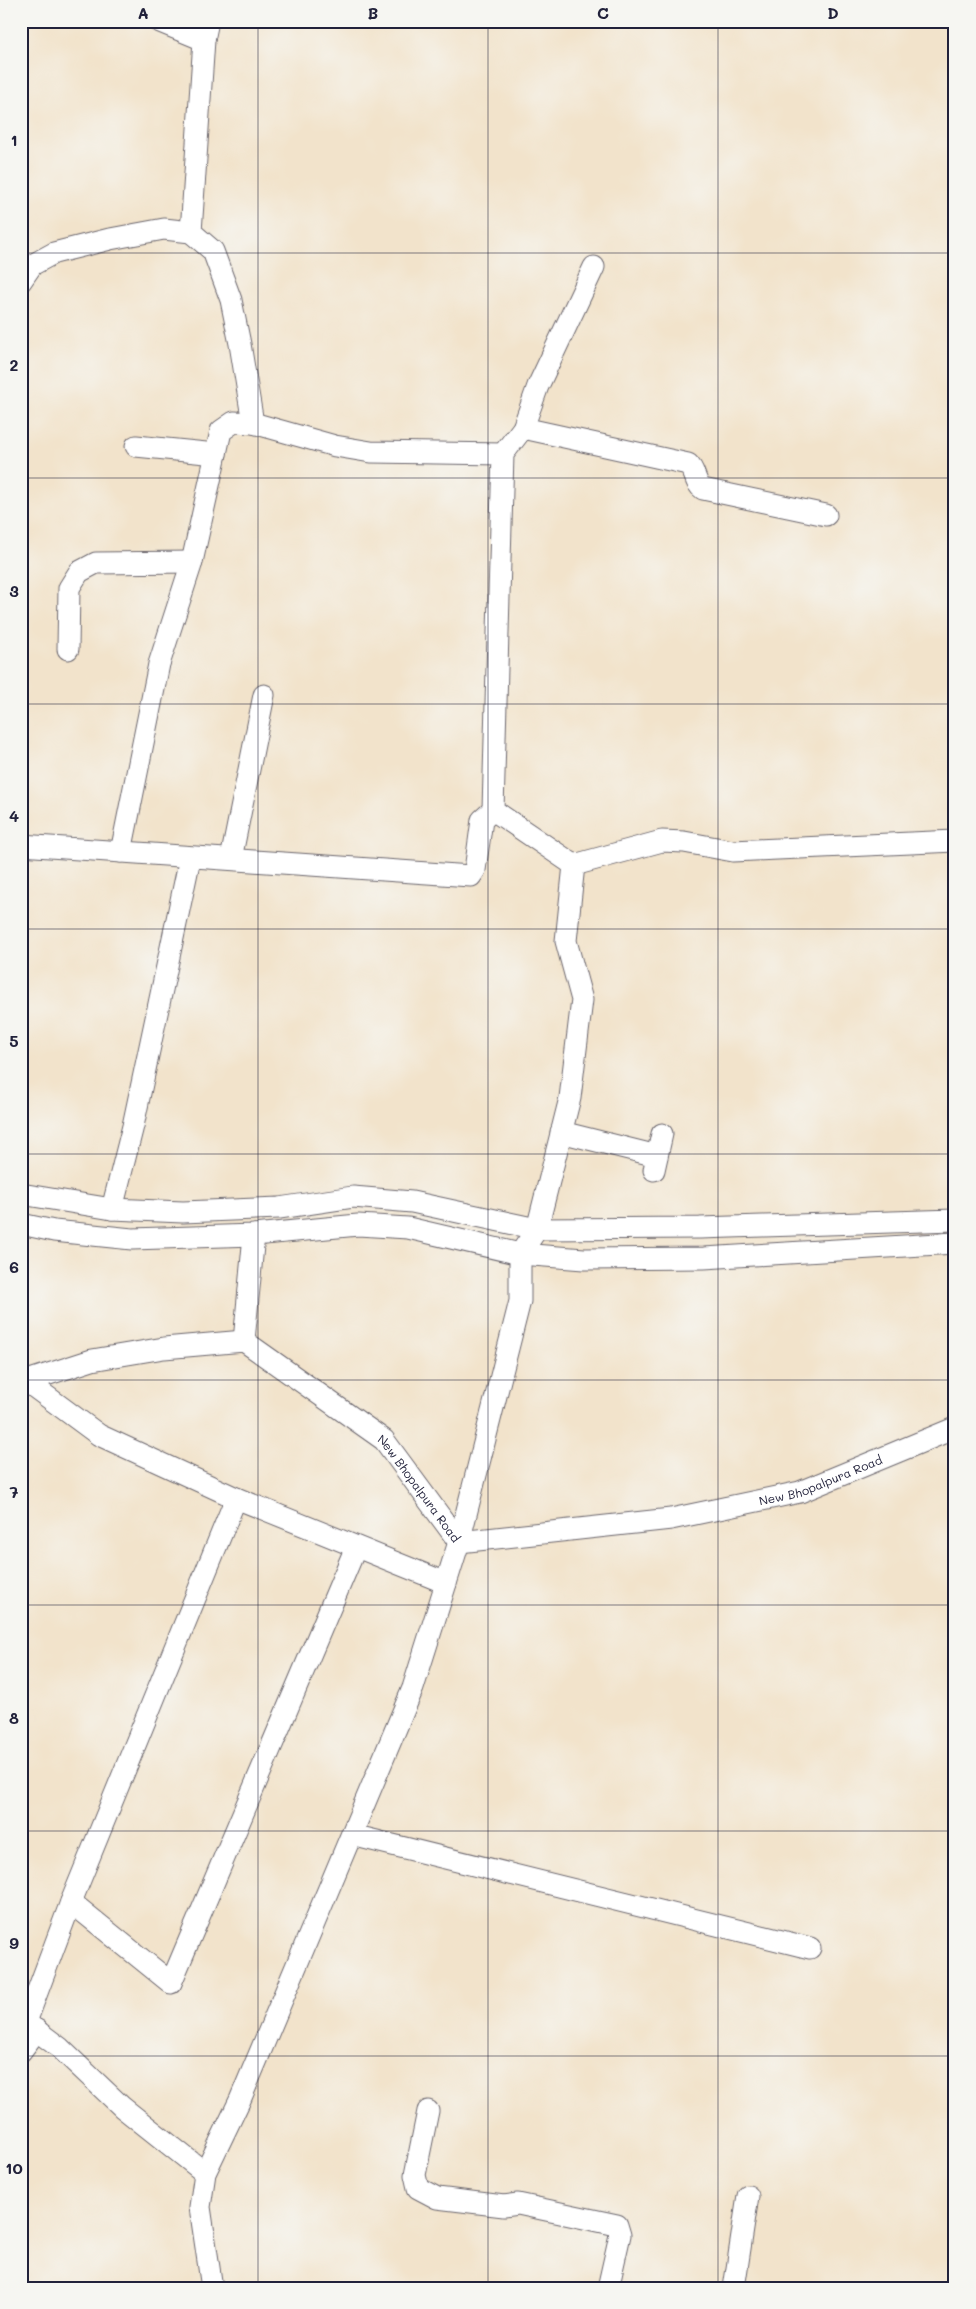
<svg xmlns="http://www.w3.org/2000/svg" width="976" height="2309" font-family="Mali,sans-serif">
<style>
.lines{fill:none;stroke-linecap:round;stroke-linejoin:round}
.minor-casing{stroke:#6b666d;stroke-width:23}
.minor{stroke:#fff;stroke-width:21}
.grid{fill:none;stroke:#22223b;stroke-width:1;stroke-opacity:0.55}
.labels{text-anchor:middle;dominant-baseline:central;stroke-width:4.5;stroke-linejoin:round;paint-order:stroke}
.street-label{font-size:12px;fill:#22223b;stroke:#f6f6f2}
.neatline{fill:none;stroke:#22223b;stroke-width:2}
.grid-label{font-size:16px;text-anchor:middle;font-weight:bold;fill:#22223b}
</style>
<rect width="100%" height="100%" fill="#f6f6f2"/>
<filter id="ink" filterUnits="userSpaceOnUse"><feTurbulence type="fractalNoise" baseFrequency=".02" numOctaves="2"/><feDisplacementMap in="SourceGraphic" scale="10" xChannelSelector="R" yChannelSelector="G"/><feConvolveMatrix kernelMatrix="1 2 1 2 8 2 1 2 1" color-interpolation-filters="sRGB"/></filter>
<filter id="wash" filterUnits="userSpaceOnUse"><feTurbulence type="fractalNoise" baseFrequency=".0096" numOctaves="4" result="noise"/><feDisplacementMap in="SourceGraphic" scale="20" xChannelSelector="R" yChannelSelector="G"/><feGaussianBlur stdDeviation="1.12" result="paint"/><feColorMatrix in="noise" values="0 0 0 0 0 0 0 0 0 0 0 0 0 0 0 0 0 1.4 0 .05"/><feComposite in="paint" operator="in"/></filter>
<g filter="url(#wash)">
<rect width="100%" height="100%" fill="#f2e3cb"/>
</g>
<g filter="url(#ink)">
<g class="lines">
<defs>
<g id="minor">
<path d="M158,21L204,40"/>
<path d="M208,21L204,40L191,232L213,251L231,300L240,344L253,423L335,446L371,452L503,454"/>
<path d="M21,281L32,265L54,253L110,239L164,229L191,232"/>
<path d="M523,428L688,464C696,471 694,483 703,489L826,515"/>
<path d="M136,446L216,454"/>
<path d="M68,649L69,588L79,572L96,563L192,562"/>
<path d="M21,845L471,876L475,870L482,820L493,810"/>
<path d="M121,852L159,664L192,562L221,431L234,422L253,423"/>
<path d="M231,859L264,695"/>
<path d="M574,865L662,841L684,842L733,851L955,841"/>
<path d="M561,1132L657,1156"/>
<path d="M654,1170L662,1134"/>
<path d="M21,1194L112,1209L183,1212L279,1208L353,1197L412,1202L537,1229L700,1228L955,1220"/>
<path d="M112,1209L133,1126L190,858"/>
<path d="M21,1224L54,1231L132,1239L254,1235L358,1225L408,1228L520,1254L584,1259L704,1258L955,1243"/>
<path d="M244,1341L254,1235"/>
<path d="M26,1381L99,1435L236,1498L446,1583"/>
<path id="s1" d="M21,1383L92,1360L164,1348L244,1341L384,1440L459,1542L671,1519L800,1492L955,1428"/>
<path d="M352,1835L810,1948"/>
<path d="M71,1902L171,1983L356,1547"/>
<path d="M21,2019L60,2048L122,2107L205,2173"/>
<path d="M26,2022L71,1902L236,1498"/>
<path d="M21,2051L37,2030"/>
<path d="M428,2111L415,2175L418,2188L437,2198L504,2206L518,2204L617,2225L620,2235L608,2288"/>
<path d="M212,2288L200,2207L205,2173L240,2100L413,1688L459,1542L520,1301V1254L537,1229L570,1098L582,1000L566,941L574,865L493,810L503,454L523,428L538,386L594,267"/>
<path d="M734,2288L748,2196"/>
</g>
</defs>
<use href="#minor" class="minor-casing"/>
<use href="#minor" class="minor"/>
</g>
</g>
<path class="grid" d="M258,21V2288M488,21V2288M718,21V2288M21,253H955M21,478H955M21,704H955M21,929H955M21,1154H955M21,1380H955M21,1605H955M21,1831H955M21,2056H955"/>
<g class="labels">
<g class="street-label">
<text stroke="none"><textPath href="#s1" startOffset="894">New Bhopalpura Road</textPath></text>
<text stroke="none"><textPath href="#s1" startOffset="459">New Bhopalpura Road</textPath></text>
</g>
</g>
<rect width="976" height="2309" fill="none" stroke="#f6f6f2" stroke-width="55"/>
<rect x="28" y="28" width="920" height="2254" class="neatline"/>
<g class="grid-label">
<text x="143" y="19">A</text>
<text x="373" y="19">B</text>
<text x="603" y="19">C</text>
<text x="833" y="19">D</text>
<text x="14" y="146">1</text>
<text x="14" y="371">2</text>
<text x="14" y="597">3</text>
<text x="14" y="822">4</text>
<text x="14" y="1047">5</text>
<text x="14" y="1273">6</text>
<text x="14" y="1498">7</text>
<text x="14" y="1724">8</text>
<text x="14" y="1949">9</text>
<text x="14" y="2174">10</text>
</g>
</svg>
